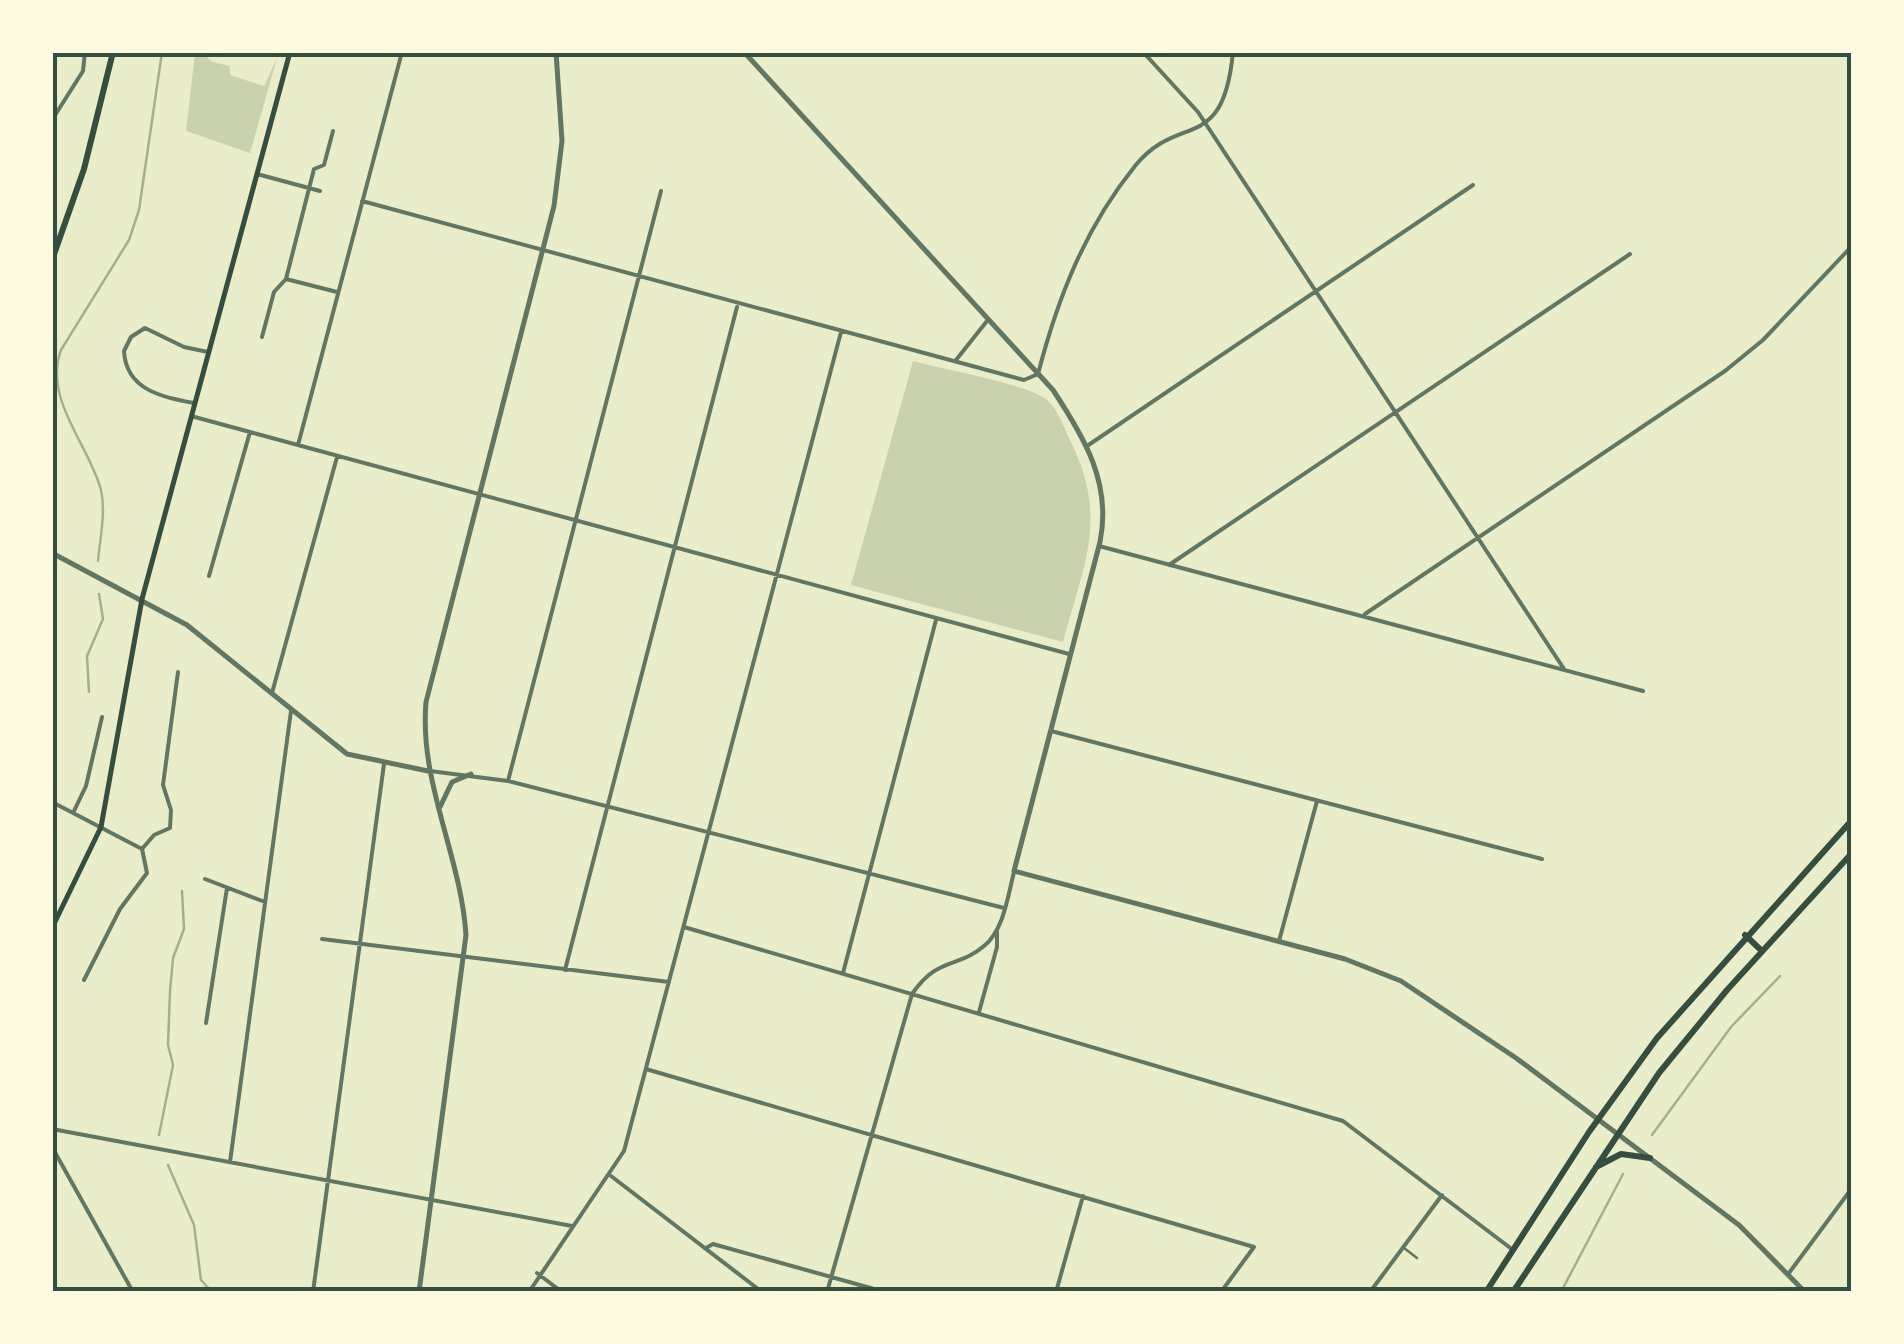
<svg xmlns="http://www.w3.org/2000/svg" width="1904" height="1344" font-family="'Open Sans',sans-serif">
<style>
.green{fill:#cad2ad}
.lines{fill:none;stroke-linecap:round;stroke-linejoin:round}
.stream{stroke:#a3b18a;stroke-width:2.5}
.service{stroke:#617663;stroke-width:2.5}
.minor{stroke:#617663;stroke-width:4}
.tertiary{stroke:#617663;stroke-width:5}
.secondary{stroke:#344e41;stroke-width:5}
.primary{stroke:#344e41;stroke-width:6}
.neatline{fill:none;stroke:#344e41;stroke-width:4}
</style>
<rect width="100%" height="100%" fill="#e9edc9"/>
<path class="green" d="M195,53H203L212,62L230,66V75L264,86L277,58L250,153L186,131Z
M913,361C941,369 1028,384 1047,400C1058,409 1064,428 1070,440C1109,518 1084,563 1063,642L851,585Z"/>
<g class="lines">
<path class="stream" d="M98,561C100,538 106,513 101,490C89,445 43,399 61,350L129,240L139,210L162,52
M89,692L87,656L103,619L99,594
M159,1135L173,1065L168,1045L170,991L173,958L184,929L182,891
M1652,1135L1731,1027L1780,976
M168,1165L194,1225L201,1280L212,1292
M1561,1292L1623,1174"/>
<path class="service" d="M1404,1248L1417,1258"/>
<path class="minor" d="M1143,52L1198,112L1564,669
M52,120L83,71L85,52
M257,174L320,191
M362,201L1024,380L1038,374C1058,297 1085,228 1135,166C1179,111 1223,156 1233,52
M286,279L337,292
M262,337L274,292L286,279L314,169L324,165L333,131
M956,360L987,321
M194,403C162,397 126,390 124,351L131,337L145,328L184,347L208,352
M191,416L1069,654
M298,445L402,52
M1087,446L1473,185
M1099,546L1643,691
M1169,565L1630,254
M209,576L250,432
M1365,614L1725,371L1763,340L1852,246
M272,693L337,457
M1051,731L1542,859
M430,771L508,781L1004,908
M508,781L661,191
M52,802L142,849
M73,813L86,786L102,717
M142,849L154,835L170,828L171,810L163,785L178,672
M205,879L265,902
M684,927L1343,1121L1513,1250
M322,939L669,982
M1279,941L1317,801
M565,970L737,307
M843,973L936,620
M84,980L120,909L147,873L142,849
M979,1012L997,947V929
M206,1023L227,888
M646,1069L1254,1247L1221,1292
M52,1129L572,1226
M52,1147L133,1292
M230,1162L291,711
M611,1176L762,1292
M706,1248L713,1244L885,1292
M537,1273L562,1292
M1789,1273L1852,1188
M313,1292L384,764
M529,1292L624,1151L841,332
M827,1292L912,994C938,956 957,969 984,946C1004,930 1008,895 1014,872
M1056,1292L1083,1196
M1370,1292L1442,1195"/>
<path class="tertiary" d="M744,52L1053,390C1084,437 1112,483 1100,542L1014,871L1345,959L1401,981L1516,1058L1739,1225L1805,1292
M52,553L187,625L347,754L428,771
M440,807L452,782L471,774
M419,1292L466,935C461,856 419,783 426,702L554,206L562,141L556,52"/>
<path class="secondary" d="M52,928L101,827L142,599L290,52"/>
<path class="primary" d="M52,260L84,169L113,52
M1745,935L1762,951
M1596,1167L1621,1154L1650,1158
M1486,1292L1589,1132L1657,1038L1852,820
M1513,1292L1659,1073L1727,990L1852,853"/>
</g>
<rect width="1904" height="1344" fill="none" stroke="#fefae0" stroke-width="110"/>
<rect x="55" y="55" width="1794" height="1234" class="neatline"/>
</svg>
